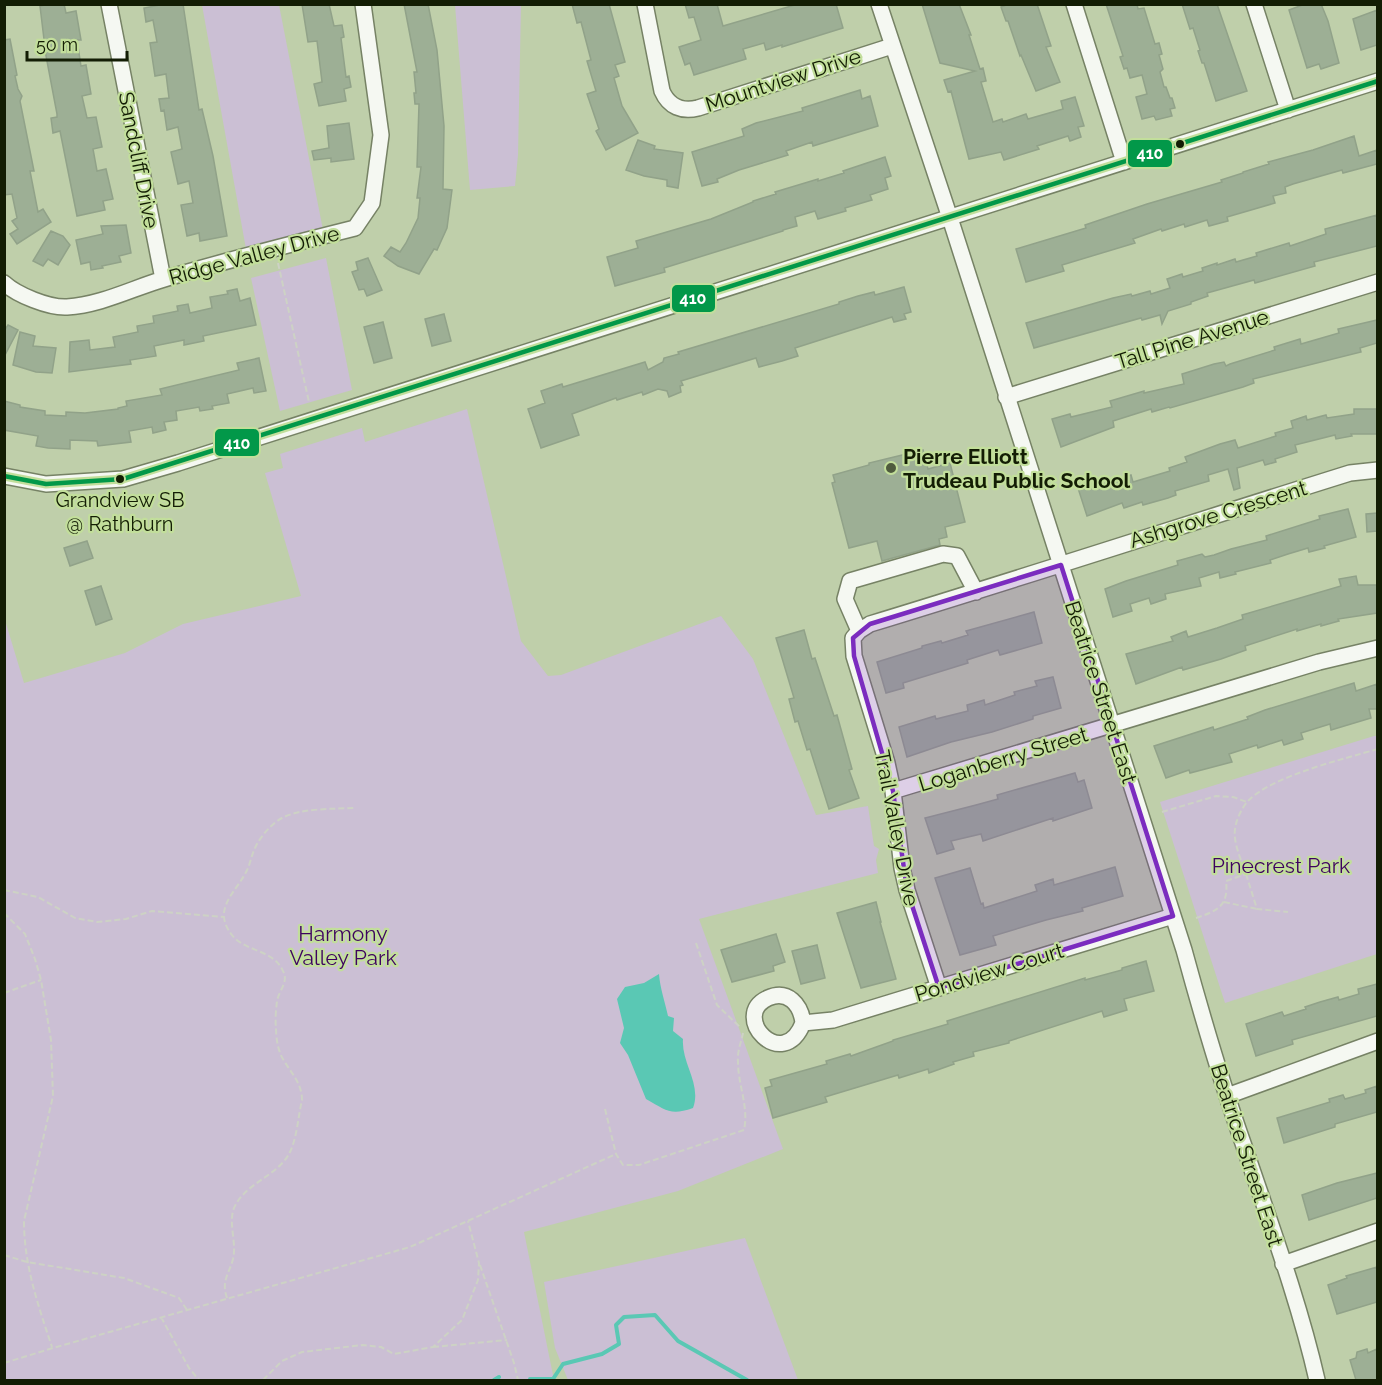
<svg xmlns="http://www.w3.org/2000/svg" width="1382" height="1385" font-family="Raleway,sans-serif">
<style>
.green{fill:#cbbfd4}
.water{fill:#5ac8b4}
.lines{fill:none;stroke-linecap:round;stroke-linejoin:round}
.stream{stroke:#5ac8b4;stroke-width:4}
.building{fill:#9daf95;stroke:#91a289;stroke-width:1.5}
.minor-casing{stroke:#768265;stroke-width:18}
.path{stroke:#cdd2c5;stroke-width:2;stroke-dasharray:6 3;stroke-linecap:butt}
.minor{stroke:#f5f8f2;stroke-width:15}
.bus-1-casing{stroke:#c2de9b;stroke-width:9}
.bus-1{stroke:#029849;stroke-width:4.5}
.marked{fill:#7b2cbf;fill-opacity:0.2;stroke:#7b2cbf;stroke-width:4.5;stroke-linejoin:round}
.bus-dot{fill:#131d04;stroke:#c2de9b;stroke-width:2}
.poi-dot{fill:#4f5b3e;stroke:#c2de9b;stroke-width:2}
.labels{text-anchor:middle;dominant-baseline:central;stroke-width:4.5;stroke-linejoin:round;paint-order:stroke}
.bus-label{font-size:20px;fill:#131d04;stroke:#c2de9b}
.street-label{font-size:21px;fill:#131d04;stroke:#c2de9b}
.poi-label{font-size:21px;font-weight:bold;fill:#131d04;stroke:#c2de9b;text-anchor:start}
.park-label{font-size:21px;fill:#3d0160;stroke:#c2de9b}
.line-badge{stroke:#c2de9b;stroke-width:2}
.badge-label{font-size:16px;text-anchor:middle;font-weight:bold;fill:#fff}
</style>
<rect width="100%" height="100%" fill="#bfcfaa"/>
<path class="green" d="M202,5H279L323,230L246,249Z
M455,5H521L518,155L515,186L470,190Z
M326,258L352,390L280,411L251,278Z
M467,409L521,641L548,676L561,675L721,616L753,659L816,815L868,806L874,846L879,849L876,860L878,873L699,919L783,1149L678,1191L524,1232L554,1380H5L4,617L24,683L125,653L183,624L301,596L265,473L283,468L280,454L362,428L365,442Z
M1374,736H1378L1377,954L1225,1003L1160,802Z
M745,1238L798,1380H568L555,1348L544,1282Z"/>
<path class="water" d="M659,974C660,988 665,1002 668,1016L674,1018L673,1031L683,1039C681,1063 702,1084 693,1108C670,1116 666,1110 646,1099L628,1055L620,1043L624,1028L617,999L625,987L644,983Z"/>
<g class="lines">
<path class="stream" d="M530,1379H553L563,1364L602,1354L619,1344L616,1325L624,1317L655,1315L678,1341L747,1380
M494,1380L499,1377"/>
</g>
<path class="building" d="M50,4H64L66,13L76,11L81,40H77L81,66L86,65L91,94L82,96L87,118L96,117L102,147L93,149L97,171L106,169L113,199L103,201L105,210L77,216L60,131L53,133L51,118L57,117V114L46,56L40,6Z
M165,4H183L199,110L202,109L213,156L227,236L200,241L199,233L187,236L181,205L193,203L189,181L178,184L171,152L182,149L178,127L167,130L164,110L161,111L159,99L169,98L166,74L155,76L150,43L157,42L153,20L146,22L144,8Z
M302,4H329L334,26L342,25L344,37L341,38L346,77L349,76L351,87L344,89L346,101L319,106L314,84L322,82L317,41L308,42Z
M404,4H428L437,50L444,126L443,189L452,190L447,228L437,250L434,249L419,274L398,266L384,256L391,247L400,252L406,243L418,218L420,198H417L421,167H417L419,104H415L414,93H416L414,72H417Z
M572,4H609L625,62L615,65L619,76L614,78L622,106L638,133L606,150L596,131L599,129L587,94L596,91L587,61L591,60L581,22L577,23Z
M685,4H717L723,26L798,4H836L843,28L782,47V45L766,50L764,43L743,49L746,59L694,75L690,63L685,65L679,47L701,40L694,17L689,18Z
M922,4H959L971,35H969L980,69L983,68L986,81L981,82L993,122L1002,119L1003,122L1026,114L1028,119L1063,109L1061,101L1075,97L1084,126L1078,127L1081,137L1070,141L1068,136L1037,146L1039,149L1004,160L1001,152L969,159L951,91L948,92L944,80L975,71L940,63Z
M1009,4H1037L1051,46L1046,47L1060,82L1036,91L1021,55L1020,56L1008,21H1006L1001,7Z
M1106,4H1137L1138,9L1144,8L1155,44L1159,43L1162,54L1159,55L1163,69L1160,72L1164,87H1166L1170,98H1172L1175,108L1170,109L1172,116L1156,120L1154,116L1142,119L1136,97L1147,94L1142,75L1130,78L1127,68L1124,69L1120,57L1123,56Z
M1182,4H1217L1247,91L1216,101L1204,63H1202L1198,51L1200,50L1193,28L1190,29Z
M1305,4H1321L1328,21L1339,63L1321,69L1319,64L1307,68L1289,10Z
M1377,10V45L1361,50L1353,19Z
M10,39L17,75L15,76L18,89L22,96L20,101L34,171H30L38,212L43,209L51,222L17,244L10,234L18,229L12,221L17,218L12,194L4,195V40Z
M860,90L862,99L870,96L878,126L813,146L812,142L786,151L788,155L739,170L717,179L718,182L702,186L692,152L744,136L742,129L756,123L803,111L802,108Z
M349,123L354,159L331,162V158L314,160L312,151L329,148L327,126Z
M1354,136L1359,156L1377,150V164L1343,173L1342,170L1293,184L1285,187L1286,193L1273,196L1275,203L1227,217L1228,221L1209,226L1207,220L1185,227L1184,224L1162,231L1161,229L1133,239L1135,243L1062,265L1064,271L1026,282L1016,249L1086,228L1085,225L1147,204L1222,182L1221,180L1243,173V172L1269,164L1268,162L1313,150Z
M638,140L655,146L654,149L683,153L678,188L667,186V180L644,176L626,170Z
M885,157L891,176L885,178L888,189L870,195L872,200L845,208L846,211L818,219L815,211L795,217L797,226L783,230V231L664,268L665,272L615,286L607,257L638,248L636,241L711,219L753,202V201L776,194L775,192L818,179V181L844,173L843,171Z
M1377,215V246L1314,262L1315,266L1255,283L1254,280L1207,293L1208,296L1191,302V304L1168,311L1162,324L1160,315L1142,320L1141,318L1034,348L1026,323L1113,298L1131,294L1132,296L1150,291L1151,294L1170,288L1167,279L1182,274L1183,277L1203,271L1202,268L1217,263V265L1235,259L1236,262L1257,256L1256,253L1289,243L1290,246L1326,234L1325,229Z
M126,225L131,253L119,256L121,262L102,266L103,268L91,270L90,262L81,264L76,240L103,234L101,226Z
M51,231L63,236L70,245L58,265L48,259L43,266L33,261Z
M368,258L382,290L367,296L364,289L359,290L352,272L358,270L356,262Z
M904,287L911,312L904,314L906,319L894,322L892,317L795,348L798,356L782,361L759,367L756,358L681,381L683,385L680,386L681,392L669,397L667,391L658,389L643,395L642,392L617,400L616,398L572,414L579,435L541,448L528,409L545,403L541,391L562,384L563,387L645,362L648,370L663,362L664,358L679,354L678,352L839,304V302L858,296L874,292L875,295Z
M237,289L240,301L250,298L256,325L203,336L204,341L184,345V340L154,346L156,356L130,360L131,364L69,372L70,342L89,340L90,350L115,347L113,337L138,332L137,326L154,323L153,316L178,311L177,306L188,304L190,313L212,308L210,297L228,294L227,291Z
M444,314L451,341L432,346L425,319Z
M1377,320V343L1360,348L1361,352L1253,379L1254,383L1243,387L1170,408L1169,407L1152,412L1151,409L1113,421L1114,427L1061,447L1052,419L1070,414L1071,417L1112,407L1110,401L1144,391V393L1184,384L1182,374L1214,364L1224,362L1226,366L1230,364L1275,350L1274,347L1300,339L1301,344L1339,333L1338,329Z
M383,322L392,358L374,363L364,327Z
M8,325L18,330L4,357V331Z
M20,332L35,336L33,346L56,348L52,373L36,372L13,365Z
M259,358L266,391L254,393L253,388L227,394L229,403L212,406L213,409L200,411L199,407L176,411L177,420L164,422L166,430L153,433L152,427L129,431L131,442L98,446L97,441L70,440V449L48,448L36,446L38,436L4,430V401L20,405V407L45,411V415L66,416V412L85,413L118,409V408L127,406L126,401L162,395L160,389L239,370L237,363Z
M1354,409H1377V434H1351L1352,436L1336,439L1335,435L1295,445L1297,452L1275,459L1276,462L1265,465L1263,460L1237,468L1240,488L1234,490L1228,469L1208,475L1209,481L1175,491L1176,495L1168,498L1143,505L1142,502L1124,508L1122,503L1087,516L1077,485L1092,480L1094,487L1131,475L1133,482L1170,471L1169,468L1187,462L1185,457L1220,444L1235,440L1238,448L1276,436L1275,433L1293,428L1291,421L1306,416L1307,420L1326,415L1327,418L1354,414Z
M923,450L928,469L950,463L965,522L945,527L947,537L939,539L940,545L882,561L877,541L849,548L832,483L835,482L833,475L869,465V463Z
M1348,509L1356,537L1324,546L1325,548L1309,552L1308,548L1288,554L1270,560L1271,563L1235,572L1236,574L1220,578L1219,572L1199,578L1201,586L1165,594L1166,599L1151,604L1149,598L1130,604L1132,611L1113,617L1105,589L1126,581L1178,565L1177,561L1202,554L1205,557L1214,555L1231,549L1267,540L1266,536L1320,519L1319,516Z
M1377,513V531L1367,532L1366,514Z
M87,541L93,558L70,566L64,548Z
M1356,576L1358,585H1377V613L1338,619L1339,621L1321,626V624L1297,631V629L1245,646L1246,650L1221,659L1183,670L1182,667L1136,684L1126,654L1173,641L1171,637L1186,631L1188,637L1217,628L1243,619L1242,615L1341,586L1339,579Z
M101,586L112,619L96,625L85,591Z
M1034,612L1042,643L1000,655L998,650L967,660L968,663L903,683L904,688L886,693L877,662L922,648V646L941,641L942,643L968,635L966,631Z
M804,630L812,659L815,658L834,716L837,715L852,769L849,770L859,798L829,809L810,749L807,750L798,721L795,722L789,699L794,698L776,638Z
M1053,677L1061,708L1033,716V719L992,732L951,742L907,757L899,727L935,716L936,719L968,711L967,705L984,700L985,705L1015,695L1014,692L1037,686L1035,681Z
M1354,683L1356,691L1377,684V709H1369L1371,718L1331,730L1330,724L1301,733L1303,739L1284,745L1282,740L1258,748L1257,745L1229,754L1232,762L1190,773L1189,770L1166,778L1154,746L1213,727L1214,730L1248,719L1247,717L1265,710Z
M1075,773L1078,782L1084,780L1092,808L1053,821V818L983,841L981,834L951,841L954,849L937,854L925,818L976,805L998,799L997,795Z
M1115,867L1123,896L1082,908L1083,911L1046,920L993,936L996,945L960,955L935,878L970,868L981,904L983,903L984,908L1037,891L1035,885L1053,879L1054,885Z
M876,902L881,922H880L896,979L861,988L837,913Z
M776,934L785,962L773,966L774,971L732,982L721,950Z
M817,945L825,978L801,984L792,951Z
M1146,961L1154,991L1124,999L1127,1010L1104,1017L1102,1011L1009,1041V1043L973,1052L974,1056L953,1062L954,1064L929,1073L928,1069L899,1078L898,1075L825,1097L827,1102L773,1118L765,1088L772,1086L770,1080L827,1064L826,1061L850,1054L851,1056L893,1041V1040L948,1024L947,1021L1085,978V980L1122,970V968Z
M1377,984V1016L1292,1040L1293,1044L1256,1056L1246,1024L1282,1012L1284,1016L1306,1009L1305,1007L1320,1002L1338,997L1339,1000L1359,994L1358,989Z
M1377,1086V1112L1335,1124V1127L1284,1143L1277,1118L1330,1102L1329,1099L1343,1095L1345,1099L1366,1093L1365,1090Z
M1377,1173V1198L1309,1220L1302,1195L1337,1183Z
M1377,1267V1302L1337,1314L1328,1285L1347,1278L1346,1276Z
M1367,1349L1368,1353L1377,1349V1380H1356L1350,1360L1356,1358L1357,1352Z"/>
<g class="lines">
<defs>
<path id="minor" d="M109,4L163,279
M645,4L662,91C669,107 682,112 698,108L892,46
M879,4L950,218L1184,950C1202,1016 1221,1081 1244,1146C1270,1223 1299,1301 1317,1380
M1074,4L1124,162
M1254,4L1288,110
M4,283C17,295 49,308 67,307C101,305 133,288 164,279C227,260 291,244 355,228L372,203L381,135L363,4
M1006,397L1378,282
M4,476L46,484L123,479L178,463L1378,81
M859,631L845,599L850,581L943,554L957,556L976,592
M893,791L1319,662L1378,648
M939,988L907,890L902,868L893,791L887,763L854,656L853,638L859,631L870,624C1031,575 1190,523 1350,473L1378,470
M803,1023C783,1074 729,1016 768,998C788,989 801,1005 803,1023L833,1020L1173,916
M1227,1096L1378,1041
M1283,1264L1378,1231"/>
</defs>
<use href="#minor" class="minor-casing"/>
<path class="path" d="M278,263L309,402
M1162,812L1216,796L1233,797L1247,802
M1231,866L1242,863
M1246,874L1257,909L1288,912
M4,890L38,897L75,918L97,922L126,919L152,911L224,917
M1224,902L1257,909
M4,913L25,934L35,959L41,980L51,1040L53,1096L24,1221C24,1265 38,1305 52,1347
M1196,918C1217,911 1229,906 1226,881L1246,874C1242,861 1233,844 1235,829C1236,820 1242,807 1249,800C1273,776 1343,759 1378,749
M696,943L717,1005L741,1028
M4,993L41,980
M605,1109L616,1154L623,1165H639L744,1130C749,1107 738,1085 738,1062C737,1052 741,1043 743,1033
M4,1255L27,1262L124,1278L179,1298L187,1310
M480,1265L514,1363L518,1380
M227,1298C221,1281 229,1274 233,1259C237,1242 228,1224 234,1208C245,1183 276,1177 289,1154C297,1139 298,1117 302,1100C302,1083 291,1073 283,1059C278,1051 276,1038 276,1028C275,1020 276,1009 277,1001C279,990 289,982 283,971C273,949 245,952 232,935C212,910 234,894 245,874C250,866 251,856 255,848C260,837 271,824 282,818C300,808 334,809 354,808
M161,1317L189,1368L199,1380
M433,1347L507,1340
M4,1363L53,1348L410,1247L616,1154
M263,1380L282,1361L302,1352L363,1345L381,1347L394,1354L433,1347L462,1320L478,1280L479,1263L468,1221"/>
<use href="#minor" class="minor"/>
<defs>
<path id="bus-1" d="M4,476L46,484L123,479L1378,81"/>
</defs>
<use href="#bus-1" class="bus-1-casing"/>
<use href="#bus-1" class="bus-1"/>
</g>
<path class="marked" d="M1061,565L1173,916L939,988L907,890L893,791L854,656L853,638L870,624Z"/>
<g class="bus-dot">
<circle cx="1180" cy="144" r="5"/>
<circle cx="120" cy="479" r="5"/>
</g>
<circle class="poi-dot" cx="891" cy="468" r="6"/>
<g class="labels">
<g class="bus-label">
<text x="120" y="500">Grandview SB<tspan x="120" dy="24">@ Rathburn</tspan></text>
</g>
<g class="street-label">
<text transform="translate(783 80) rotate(-18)">Mountview Drive</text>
<text transform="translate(139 160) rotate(79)">Sandcliff Drive</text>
<text transform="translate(254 255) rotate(-15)">Ridge Valley Drive</text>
<text transform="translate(1192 339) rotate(-17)">Tall Pine Avenue</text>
<text transform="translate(1218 514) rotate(-17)">Ashgrove Crescent</text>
<text transform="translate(1101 692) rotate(72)">Beatrice Street East</text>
<text transform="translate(1003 759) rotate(-17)">Loganberry Street</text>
<text transform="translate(897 828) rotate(79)">Trail Valley Drive</text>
<text transform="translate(989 972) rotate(-17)">Pondview Court</text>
<text transform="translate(1247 1155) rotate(72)">Beatrice Street East</text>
</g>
<g class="poi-label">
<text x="903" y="456">Pierre Elliott<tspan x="903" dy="24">Trudeau Public School</tspan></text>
</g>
<g class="park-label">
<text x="1281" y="865">Pinecrest Park</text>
<text x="343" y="933">Harmony<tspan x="343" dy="24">Valley Park</tspan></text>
</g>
</g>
<g class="line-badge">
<rect x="1127" y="139" width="46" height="29" rx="6" fill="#029849"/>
<rect x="671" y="284" width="45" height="29" rx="6" fill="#029849"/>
<rect x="214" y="428" width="46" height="29" rx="6" fill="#029849"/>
</g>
<g class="badge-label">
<text x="1150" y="159">410</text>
<text x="693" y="304">410</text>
<text x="237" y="449">410</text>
</g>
<rect width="1382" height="1385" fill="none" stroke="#131d04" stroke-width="12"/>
<path d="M27 51v9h100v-9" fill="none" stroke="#131d04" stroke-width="3"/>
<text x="36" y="51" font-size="18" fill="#131d04" stroke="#c2de9b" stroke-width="4.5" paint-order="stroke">50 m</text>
</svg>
